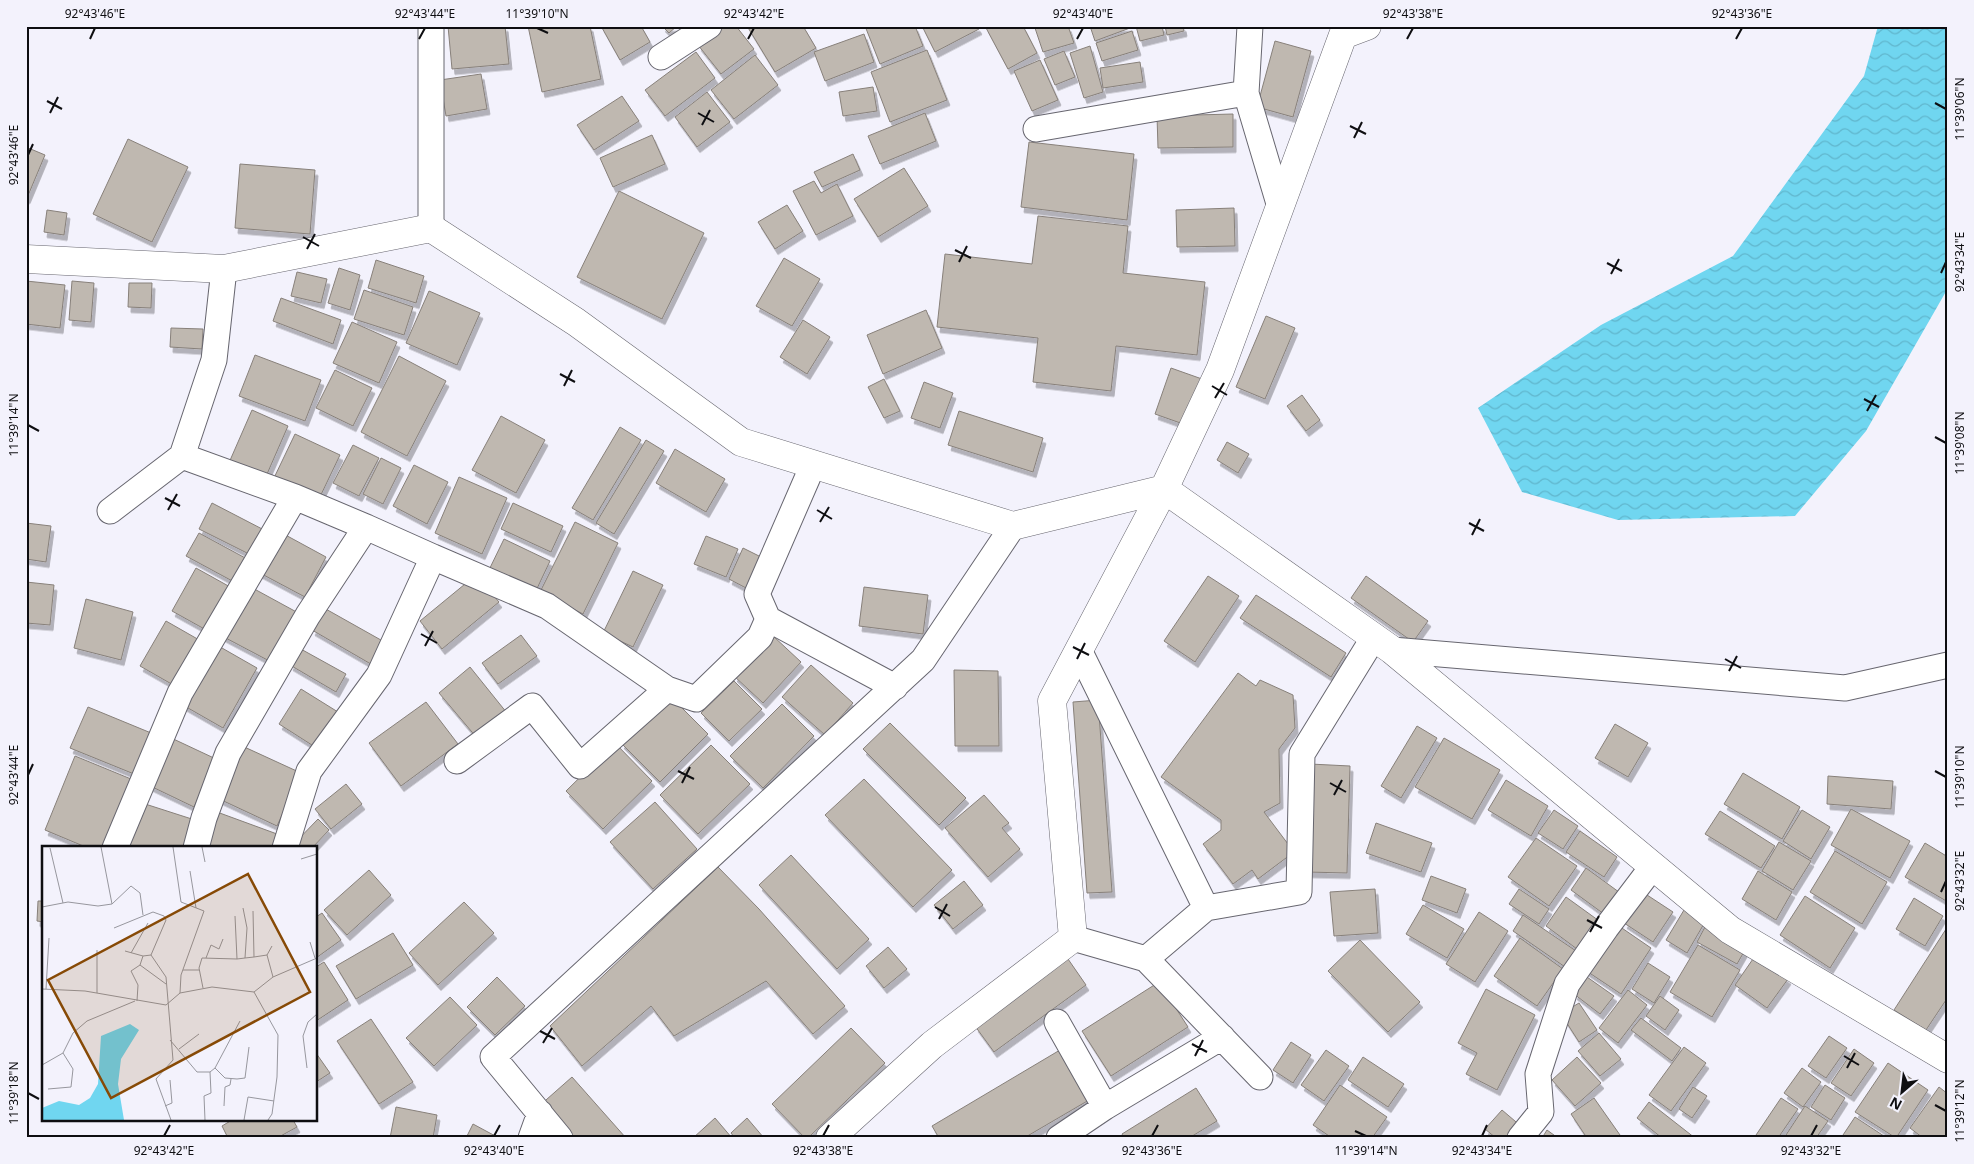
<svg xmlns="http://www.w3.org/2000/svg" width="1974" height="1164" font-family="'Noto Sans',sans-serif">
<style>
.water{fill:url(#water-waves)}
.building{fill:#bfb8b0;stroke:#87807a;filter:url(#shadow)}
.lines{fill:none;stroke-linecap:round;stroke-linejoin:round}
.street-casing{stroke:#67666f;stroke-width:27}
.secondary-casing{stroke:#67666f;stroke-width:29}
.street{stroke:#fff;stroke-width:25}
.secondary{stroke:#fff;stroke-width:28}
.ticks{fill:none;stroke:#0e0e11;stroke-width:2}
.inset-road{fill:none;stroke:#97979e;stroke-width:1}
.view{fill:#874a06;fill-opacity:0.15;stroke:#874a06;stroke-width:2.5}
.inset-edge{fill:none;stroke:#0e0e11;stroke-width:2.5}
.neatline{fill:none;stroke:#0e0e11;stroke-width:2}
.ticks-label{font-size:12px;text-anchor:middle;fill:#0e0e11}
</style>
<defs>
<pattern id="water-waves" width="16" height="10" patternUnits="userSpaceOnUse" patternTransform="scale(1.25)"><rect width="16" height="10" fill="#70d6f0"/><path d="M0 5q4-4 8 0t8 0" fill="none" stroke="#60b6cd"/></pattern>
<filter id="shadow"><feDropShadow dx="3" dy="5.5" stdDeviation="0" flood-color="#0004"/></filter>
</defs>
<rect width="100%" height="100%" fill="#f3f2fc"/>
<path class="water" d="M1878,26H1948V288L1866,431L1795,516L1618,520L1522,492L1478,408L1601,325L1733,256L1864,76Z"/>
<path class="building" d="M448,26H505L509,64L452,69Z
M528,26H590L601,79L542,92Z
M601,26H641L650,42L620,60Z
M662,26H677L669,33Z
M723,26H736L754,49L721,74L698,45Z
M747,26H803L816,48L775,72Z
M865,26H915L923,46L880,64Z
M922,26H977L979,29L935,52Z
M985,26H1023L1037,53L1008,69Z
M1040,26H1068L1074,43L1043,52L1035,28Z
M1090,26H1130V28L1095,41Z
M1136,26H1162L1164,35L1140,41Z
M1165,26H1183L1184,31L1167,35Z
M1132,31L1138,50L1102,61L1096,43Z
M864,34L874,62L825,81L814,52Z
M1275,41L1311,51L1293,117L1257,107Z
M1090,46L1103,92L1084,98L1070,53Z
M927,50L947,100L890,122L871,72Z
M1064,51L1075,77L1055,85L1044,59Z
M696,52L715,78L665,116L645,90Z
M755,55L778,85L734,119L711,90Z
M1040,60L1058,100L1032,111L1014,71Z
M1140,62L1143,82L1103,88L1100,68Z
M481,74L487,109L446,116L440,80Z
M873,87L877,111L843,116L839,92Z
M707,92L730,122L697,147L675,117Z
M622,96L639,121L594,150L577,125Z
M925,113L936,141L880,164L868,136Z
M1233,114V147L1158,148L1157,116Z
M652,135L665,164L613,187L600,158Z
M128,139L188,167L152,242L93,214Z
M1029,142L1134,154L1127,220L1021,207Z
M26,147L45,155L27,198H26Z
M853,154L860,170L822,187L814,172Z
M240,164L315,170L310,234L235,228Z
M904,168L928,206L878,237L854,199Z
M814,181L821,193L837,184L853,216L816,235L793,191Z
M619,191L704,233L662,319L577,277Z
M787,205L803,231L775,249L758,222Z
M1234,208L1235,246L1177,247L1176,210Z
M47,210L67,213L64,235L44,232Z
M1038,216L1128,226L1123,273L1205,282L1197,355L1116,346L1111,391L1033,382L1038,338L937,327L945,254L1032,264Z
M784,258L820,279L792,326L756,306Z
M376,260L424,276L416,303L368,288Z
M339,268L360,275L350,310L328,303Z
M297,272L327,279L321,303L291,296Z
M26,281L65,285L60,328L26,324Z
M72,281L94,283L91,322L69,320Z
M129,283H152L151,308L128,307Z
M364,290L413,307L404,335L354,319Z
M429,291L480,313L457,365L406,343Z
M281,298L341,320L333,344L273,321Z
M926,310L942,348L883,374L867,335Z
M1266,316L1295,328L1265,399L1236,387Z
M803,320L830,337L807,374L780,357Z
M352,322L397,342L379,383L333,363Z
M171,328L203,329L202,349L170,347Z
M255,355L321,380L305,421L239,396Z
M399,356L446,381L407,456L361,432Z
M1171,368L1202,379L1186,425L1155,414Z
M335,370L372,388L353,426L316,408Z
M884,379L900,411L884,418L868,387Z
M924,382L953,393L940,428L911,418Z
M1302,395L1320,420L1306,431L1287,406Z
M252,410L288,426L264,481L228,465Z
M959,411L1043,438L1033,472L948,445Z
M501,416L545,440L516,493L472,470Z
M620,427L641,440L593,520L572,508Z
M295,434L340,455L318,501L273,480Z
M646,440L664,451L614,534L596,523Z
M1227,442L1249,454L1238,473L1217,460Z
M353,445L379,458L359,496L333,483Z
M675,449L725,479L706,512L656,483Z
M381,458L401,468L383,504L363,494Z
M414,465L448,482L427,524L393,506Z
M459,477L507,498L482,554L435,533Z
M212,503L266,531L253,556L199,529Z
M513,503L563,526L551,552L501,529Z
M575,522L618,543L583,614L540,592Z
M26,523L51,526L46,562L26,559Z
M280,532L326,557L305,597L258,572Z
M199,533L249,560L236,583L186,556Z
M706,536L738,549L726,577L694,564Z
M504,539L550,561L534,595L487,574Z
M743,548L761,557L746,588L729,579Z
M196,568L232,588L208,631L172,611Z
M633,571L663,585L633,647L603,633Z
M476,575L499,602L442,649L420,621Z
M1208,576L1239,596L1195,662L1164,641Z
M1366,576L1428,621L1413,642L1351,598Z
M26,582L54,585L50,625L26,623Z
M247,585L302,615L275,664L220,635Z
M864,587L928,595L923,634L859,626Z
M1256,595L1346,653L1331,677L1240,618Z
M86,599L133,612L121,660L74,648Z
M324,608L388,644L376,667L312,630Z
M166,621L201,641L175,686L140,666Z
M521,635L537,656L498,684L482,663Z
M772,635L801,662L763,703L734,676Z
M215,644L257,668L223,728L181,704Z
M299,648L346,674L336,692L290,665Z
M811,665L853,703L825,735L782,697Z
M470,667L507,713L477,738L439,693Z
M954,670L998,671L999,746H955Z
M1238,673L1256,686L1260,680L1293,695L1295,728L1279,749L1280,803L1264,812L1294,852L1258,879L1252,870L1233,884L1203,844L1221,830V820L1161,777Z
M734,681L762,709L729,741L701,713Z
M301,689L338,712L315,747L279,724Z
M669,695L708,734L660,782L621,743Z
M1098,700L1112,892L1087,893L1073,702Z
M426,702L458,744L401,786L369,743Z
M782,704L814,736L763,788L730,756Z
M88,707L156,735L139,776L70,748Z
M890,723L966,798L939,825L863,749Z
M1615,724L1648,743L1628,777L1595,758Z
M1417,726L1437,738L1401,798L1381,786Z
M167,736L216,759L194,807L144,783Z
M1444,738L1500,770L1472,819L1415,787Z
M615,743L652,781L603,829L566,791Z
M240,745L301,773L277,826L215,797Z
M711,745L750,784L698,834L660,795Z
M75,756L131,779L103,848H88L45,830Z
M1310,764L1350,766L1347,873L1306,872Z
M1743,773L1800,807L1782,839L1724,804Z
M1828,776L1893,781L1891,809L1827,804Z
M864,779L952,870L913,907L825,815Z
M1506,780L1548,806L1531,836L1488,810Z
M346,784L362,804L331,829L315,809Z
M984,795L1009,823L1002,828L1020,849L988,877L945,828Z
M139,802L198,821L189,848H124Z
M655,802L697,849L653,889L610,842Z
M1851,809L1910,841L1890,878L1831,845Z
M1554,810L1578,826L1563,849L1538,833Z
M1802,810L1830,827L1811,859L1783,841Z
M1720,811L1775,846L1761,868L1705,834Z
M217,812L277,834L272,848H204Z
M318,819L329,830L312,848H290Z
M1376,823L1432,843L1421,872L1366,853Z
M1580,831L1617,857L1604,877L1566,852Z
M1536,838L1577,866L1549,906L1508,877Z
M1779,842L1811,861L1793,890L1762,871Z
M1925,843L1948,857V902L1905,877Z
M1835,851L1887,882L1862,924L1810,892Z
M791,855L869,939L837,969L759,885Z
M718,867L759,909L845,1006L813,1034L766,981L674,1036L651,1006L582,1066L550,1026Z
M1586,868L1623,895L1608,917L1571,890Z
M369,870L391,895L347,935L324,910Z
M1758,871L1792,892L1776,920L1742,899Z
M1431,876L1466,889L1457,913L1422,900Z
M964,881L983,905L953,929L934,905Z
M1375,889L1378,933L1334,936L1330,892Z
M1519,889L1549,909L1539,924L1509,904Z
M1644,893L1673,912L1653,942L1624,923Z
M1805,896L1855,928L1830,968L1780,935Z
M1566,897L1602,923L1581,952L1546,926Z
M1914,898L1943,916L1925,946L1896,929Z
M38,901H44V922L37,921Z
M464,902L494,933L438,985L409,953Z
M1423,905L1464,929L1447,958L1406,934Z
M1684,910L1705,922L1687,953L1666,940Z
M1479,912L1508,931L1475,982L1446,964Z
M322,913L341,940L316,958V917Z
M1523,915L1579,953L1568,969L1513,931Z
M1616,924L1651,948L1621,994L1585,970Z
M1948,926V997L1926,1030L1894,1010Z
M1705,927L1745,950L1737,964L1697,942Z
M393,933L413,965L356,999L336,966Z
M1520,938L1563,969L1537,1006L1494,976Z
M1360,940L1420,1002L1388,1032L1328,971Z
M1698,945L1740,970L1712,1017L1670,992Z
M888,947L907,969L884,988L866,966Z
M1755,956L1788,979L1767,1008L1735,985Z
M1068,959L1086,985L994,1052L975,1026Z
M324,962L348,1000L316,1021V967Z
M1648,963L1670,977L1654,1003L1632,989Z
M497,977L525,1006L495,1035L467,1007Z
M1587,977L1614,996L1600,1014L1574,994Z
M1159,982L1188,1027L1111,1076L1082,1031Z
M1486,989L1535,1015L1497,1090L1466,1074L1477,1053L1458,1043Z
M1628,990L1647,1005L1618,1043L1599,1028Z
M1660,996L1679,1010L1665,1030L1646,1016Z
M450,997L477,1025L434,1066L406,1038Z
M1579,1003L1597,1030L1579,1042L1561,1014Z
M1641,1018L1681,1048L1672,1061L1631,1030Z
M371,1019L413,1082L379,1104L337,1041Z
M851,1028L885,1063L808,1138H805L772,1104Z
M1599,1033L1621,1059L1600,1076L1578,1051Z
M1829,1036L1847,1048L1826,1078L1808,1066Z
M1291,1042L1311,1055L1293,1083L1273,1070Z
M1684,1047L1706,1063L1671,1111L1649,1095Z
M1854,1049L1874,1063L1851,1096L1831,1083Z
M1060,1050L1089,1100L1024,1138H939L932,1126Z
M1326,1050L1349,1066L1324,1101L1301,1085Z
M316,1053L330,1073L316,1082Z
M1363,1057L1404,1084L1388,1107L1348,1080Z
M1577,1057L1601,1083L1575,1106L1552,1080Z
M1888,1063L1928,1090L1896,1138L1855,1112Z
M1802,1068L1821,1082L1803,1107L1784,1093Z
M572,1077L626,1138H565L538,1107Z
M1340,1085L1387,1117L1372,1138H1332L1313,1125Z
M1825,1085L1845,1098L1831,1120L1811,1107Z
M1693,1087L1707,1096L1692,1118L1679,1109Z
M1939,1087L1948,1094V1138H1923L1910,1128Z
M1196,1088L1217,1121L1189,1138H1124L1122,1134Z
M1594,1098L1620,1135L1616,1138H1587L1571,1114Z
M1781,1098L1798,1109L1778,1138H1754Z
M1649,1102L1695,1138H1662L1637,1118Z
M1805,1106L1828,1121L1816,1138H1784Z
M396,1107L437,1115L433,1138H390Z
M1502,1110L1522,1127L1513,1138H1496L1485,1129Z
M1855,1117L1887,1138H1841Z
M715,1118L732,1138H693Z
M747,1118L764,1138H735L731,1133Z
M232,1120H293L297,1127L277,1138H228L222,1126Z
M473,1124L499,1138H466Z
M1547,1130L1558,1138H1542Z"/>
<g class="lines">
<defs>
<path id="street" d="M431,26V228
M1250,26L1246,93L1280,207
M661,57L709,26
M1036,129L1246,93
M110,511L182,456L214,360L224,269
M433,557L547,606L667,689L696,699L760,637L768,619L757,594L813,465
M768,619L895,687
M1392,650L1845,688L1948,665
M457,761L532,706L580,766L667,689
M115,848L180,693L295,497L182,456
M196,848L204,818L228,753L308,615L366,527L295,497
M285,848L309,771L379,675L433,557L366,527
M1206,908L1299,892L1302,754L1374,637
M1073,938L1146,959L1206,908L1079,650
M1146,959L1260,1077
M1057,1022L1105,1107
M531,1138L540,1113
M560,1138L493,1057L923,660L1013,526
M1059,1138L1105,1107L1222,1037
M1520,1138L1541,1112L1538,1074L1567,984L1606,928L1653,866"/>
<path id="secondary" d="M26,259L224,269L431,228L576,322L741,442L1013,526L1164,489L1392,650L1730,930L1948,1059
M830,1138L932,1045L1073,938L1052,701L1164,489L1220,370L1343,35L1367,26"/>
</defs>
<use href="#street" class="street-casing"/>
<use href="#secondary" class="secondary-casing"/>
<use href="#street" class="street"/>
<use href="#secondary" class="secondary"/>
</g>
<path class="ticks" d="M537,28L548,33M90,39L95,28M419,39L425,28M748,39L754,28M1077,39L1083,28M1407,39L1413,28M1736,39L1742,28M47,101L62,109M1935,103L1946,109M50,113L58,97M698,113L714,122M702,125L710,110M1350,126L1366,134M1354,138L1362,122M28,155L33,144M303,237L319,246M307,249L315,234M955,250L971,258M959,262L967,246M1607,263L1622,271M1941,273L1946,262M1611,274L1619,259M560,374L575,382M564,386L572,370M1212,386L1227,395M1215,398L1224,383M1864,399L1879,407M1867,411L1876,395M28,425L39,431M1935,437L1946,443M165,498L180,506M168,510L177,494M817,510L832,519M820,522L829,507M1469,523L1484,531M1472,535L1480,519M421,634L437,643M425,646L433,631M1073,647L1089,655M1077,659L1085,643M1725,659L1741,668M1729,671L1737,656M678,771L694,779M1935,771L1946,777M28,775L33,764M682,783L690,767M1330,783L1346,792M1334,795L1342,780M1941,892L1946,881M935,907L950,916M939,919L947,904M1587,920L1602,928M1590,932L1599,916M540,1031L555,1039M543,1043L552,1028M1192,1044L1207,1052M1195,1056L1203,1040M1844,1056L1859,1065M1847,1068L1855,1053M28,1093L39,1099M1935,1105L1946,1111M1355,1131L1366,1136M164,1136L170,1125M494,1136L500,1125M823,1136L829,1125M1152,1136L1158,1125M1482,1136L1487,1125M1811,1136L1817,1125"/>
<g transform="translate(42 846)">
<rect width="275" height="275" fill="#f3f2fc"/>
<path d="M88,178L97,184L79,213L76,238L82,274H0V262L17,255L37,259L48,252L56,238L59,190Z" fill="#70d6f0"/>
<path class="inset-road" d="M59,1L70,58M131,1L139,56L162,65L139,129L138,147M160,1L163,16M8,2L21,57M259,13L275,8M148,25L154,62M0,61L26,56L56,60L70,58L89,40L98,47L101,69M201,62L205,82L203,112L212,111M211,65L212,111L225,109M193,70L195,113L203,112M72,82L111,66L122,70L124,74L109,109L124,131L131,214L114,233L129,274M268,96L273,112M230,100L225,109L231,131M83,105L101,110M89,107L106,77M109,109L101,110L98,119L124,138M164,112L169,99L177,103L181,93M141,124H157M161,142L157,122L160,112L195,113M0,143L43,145L124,159L138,147L170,141L212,146L231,131L275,112M4,143L7,92M212,146L236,189L235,231L230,268L226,274M55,147V104M95,155L96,139L89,125L98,119M128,194L155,226H168L173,222L183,232L195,233L203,232L207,201M137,203L157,188M0,219L21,207L31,187L45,175L93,155M173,222L198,175M265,222L261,190L266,176L275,168M6,243L29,241L31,223L21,207M123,260L130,257L128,234M182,260L183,241L188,239L189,233M163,274L162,250L169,247L168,226M202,274L206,251L232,255"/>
<path class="view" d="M206,28L268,146L69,252L6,134Z"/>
<rect width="275" height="275" class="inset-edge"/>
</g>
<rect width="1974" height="1164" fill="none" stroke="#f3f2fc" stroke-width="55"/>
<g transform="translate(1902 1092) rotate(208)" stroke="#f3f2fc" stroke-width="4" paint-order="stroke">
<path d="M0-4L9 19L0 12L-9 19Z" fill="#0e0e11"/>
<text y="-8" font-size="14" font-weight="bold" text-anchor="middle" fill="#0e0e11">N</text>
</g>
<rect x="28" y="28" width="1918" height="1108" class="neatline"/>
<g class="ticks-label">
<text x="95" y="18">92°43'46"E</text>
<text x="425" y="18">92°43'44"E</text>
<text x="537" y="18">11°39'10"N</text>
<text x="754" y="18">92°43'42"E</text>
<text x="1083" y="18">92°43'40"E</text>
<text x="1413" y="18">92°43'38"E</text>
<text x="1742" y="18">92°43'36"E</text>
<text transform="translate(1960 109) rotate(-90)" y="4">11°39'06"N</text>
<text transform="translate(14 155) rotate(-90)" y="4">92°43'46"E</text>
<text transform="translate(1960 262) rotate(-90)" y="4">92°43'34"E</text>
<text transform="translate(14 425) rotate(-90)" y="4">11°39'14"N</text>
<text transform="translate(1960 443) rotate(-90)" y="4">11°39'08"N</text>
<text transform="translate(14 775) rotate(-90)" y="4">92°43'44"E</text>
<text transform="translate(1960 777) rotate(-90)" y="4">11°39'10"N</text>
<text transform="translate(1960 881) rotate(-90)" y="4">92°43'32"E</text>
<text transform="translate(14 1093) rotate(-90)" y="4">11°39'18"N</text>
<text transform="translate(1960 1111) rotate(-90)" y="4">11°39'12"N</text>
<text x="164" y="1155">92°43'42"E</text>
<text x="494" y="1155">92°43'40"E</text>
<text x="823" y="1155">92°43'38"E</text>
<text x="1152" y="1155">92°43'36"E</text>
<text x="1366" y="1155">11°39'14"N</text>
<text x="1482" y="1155">92°43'34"E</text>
<text x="1811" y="1155">92°43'32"E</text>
</g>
</svg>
